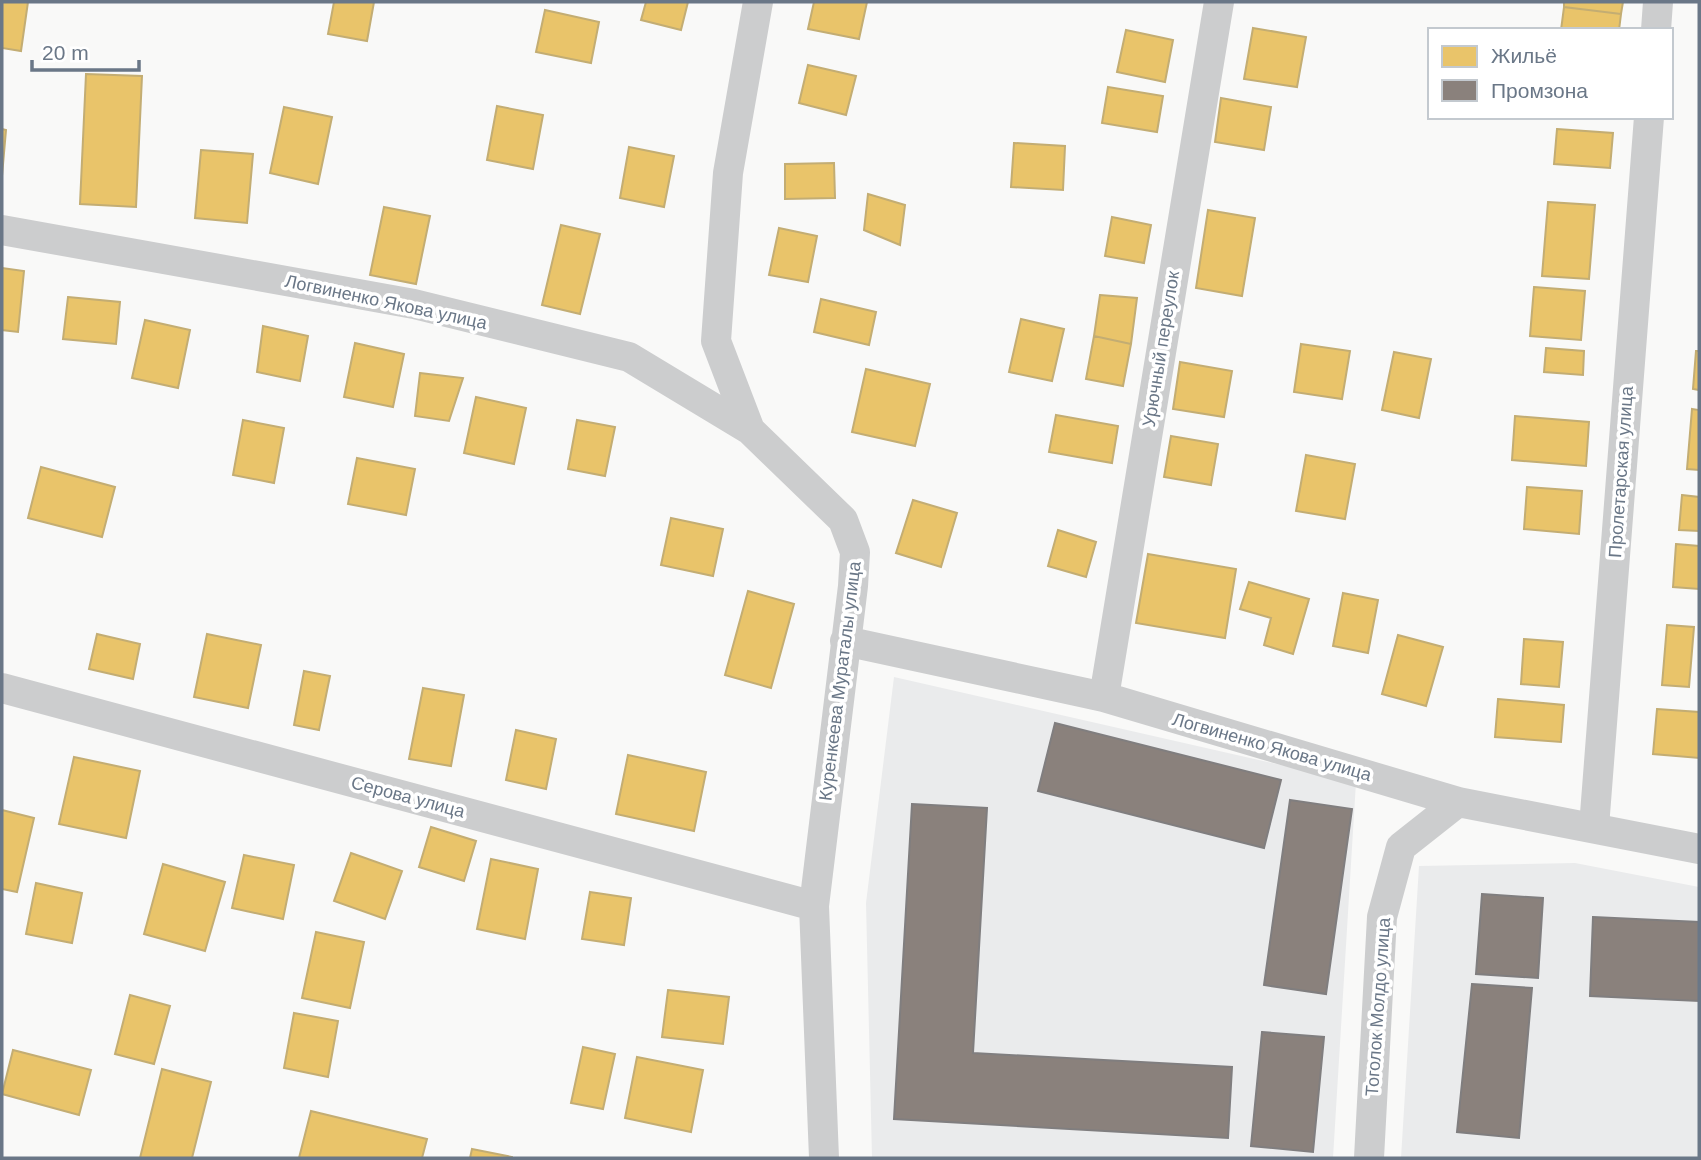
<svg xmlns="http://www.w3.org/2000/svg" width="1701" height="1160" font-family="Helvetica,sans-serif">
<style>
.built{fill:#eaebec}
.homes{fill:#e9c46a;stroke:#c3ad73;stroke-width:2}
.industry{fill:#8a817c;stroke:#807e7f;stroke-width:2}
.lines{fill:none;stroke-linecap:round;stroke-linejoin:round}
.street{stroke:#cccdce;stroke-width:30}
.labels{text-anchor:middle;dominant-baseline:central;stroke-width:7;stroke-linejoin:round;paint-order:stroke}
.street-label{font-size:18px;fill:#6a7787;stroke:#fff}
</style>
<rect width="100%" height="100%" fill="#f9f9f8"/>
<path class="built" d="M894,677L1356,782L1333,1158H872L866,903Z
M1575,863L1699,887V1158H1401L1419,866Z"/>
<path class="homes" d="M2,2H28L21,51L2,48Z
M334,2H374L367,41L328,34Z
M646,2H688L681,30L641,20Z
M814,2H867L859,39L808,29Z
M1564,2H1623L1621,14L1564,7Z
M1564,7L1621,14L1619,30H1561Z
M545,10L599,22L591,63L536,52Z
M1253,28L1306,37L1297,87L1244,79Z
M1126,30L1173,40L1165,82L1117,72Z
M808,65L856,76L846,115L799,103Z
M86,74L142,76L136,207L80,204Z
M1108,87L1163,96L1157,132L1102,123Z
M1221,98L1271,107L1264,150L1215,142Z
M497,106L543,115L533,169L487,160Z
M284,107L332,117L318,184L270,173Z
M2,129L6,130L2,176Z
M1557,129L1613,133L1610,168L1554,164Z
M1014,143L1065,146L1063,190L1011,187Z
M629,147L674,156L664,207L620,198Z
M201,150L253,154L247,223L195,218Z
M834,163L835,198L785,199V164Z
M868,194L905,205L900,245L864,230Z
M1548,202L1595,205L1589,279L1542,276Z
M384,207L430,216L416,284L370,275Z
M1208,210L1255,218L1242,296L1196,288Z
M1112,217L1151,225L1144,263L1105,256Z
M561,225L600,234L580,314L542,305Z
M779,228L817,236L808,282L769,275Z
M2,268L24,271L18,332L2,330Z
M1534,287L1585,291L1581,340L1530,336Z
M1100,295L1137,298L1131,344L1094,336Z
M68,297L120,302L116,344L63,339Z
M821,299L876,312L869,345L814,332Z
M1021,319L1064,329L1052,381L1009,372Z
M145,320L190,330L178,388L132,378Z
M263,326L308,336L300,381L257,372Z
M1094,336L1131,344L1123,386L1086,379Z
M355,343L404,354L393,407L344,397Z
M1301,344L1350,351L1342,399L1294,392Z
M1546,348L1584,351L1583,375L1544,372Z
M1696,351H1699V390L1693,389Z
M1394,352L1431,359L1419,418L1382,410Z
M1180,362L1232,371L1224,417L1173,409Z
M866,369L930,384L915,446L852,432Z
M420,373L463,378L449,421L415,416Z
M476,397L526,408L514,464L464,453Z
M1692,409L1699,410V470L1687,469Z
M1056,415L1118,426L1112,463L1049,452Z
M1515,416L1589,422L1586,466L1512,460Z
M243,420L284,428L274,483L233,475Z
M577,420L615,427L605,476L568,469Z
M1171,436L1218,444L1211,485L1164,477Z
M1306,455L1355,464L1345,519L1296,511Z
M357,458L415,469L406,515L348,504Z
M41,467L115,487L102,537L28,518Z
M1527,487L1582,491L1579,534L1524,529Z
M1682,495L1699,497V531L1679,530Z
M913,500L957,513L941,567L896,553Z
M671,518L723,529L713,576L661,565Z
M1058,530L1096,542L1086,577L1048,566Z
M1676,544L1699,546V589L1673,587Z
M1148,554L1236,569L1225,638L1136,623Z
M1249,582L1309,599L1293,654L1264,645L1271,618L1240,609Z
M748,591L794,604L771,688L725,675Z
M1343,593L1378,600L1368,653L1333,646Z
M1667,625L1694,627L1689,687L1662,685Z
M97,634L140,644L133,679L89,669Z
M207,634L261,645L248,708L194,697Z
M1398,635L1443,647L1426,706L1382,694Z
M1524,639L1563,642L1559,687L1521,684Z
M304,671L330,676L319,730L294,725Z
M423,688L464,695L451,766L409,759Z
M1498,699L1564,705L1561,742L1495,737Z
M1657,709L1699,712V758L1653,754Z
M516,730L556,739L546,789L506,780Z
M628,755L706,772L694,831L616,814Z
M74,757L140,771L126,838L59,824Z
M2,810L34,818L17,892L2,889Z
M431,827L476,841L464,881L419,867Z
M351,853L402,871L385,919L334,901Z
M244,855L294,865L283,919L232,908Z
M491,859L538,869L525,939L477,929Z
M163,864L225,882L205,951L144,934Z
M36,883L82,893L72,943L26,934Z
M590,892L631,898L624,945L582,939Z
M316,932L364,942L350,1008L302,998Z
M668,990L729,997L723,1044L662,1037Z
M130,995L170,1006L154,1064L115,1054Z
M294,1013L338,1021L328,1077L284,1068Z
M583,1047L615,1054L603,1109L571,1103Z
M13,1050L91,1070L79,1115L2,1094Z
M637,1057L703,1070L691,1132L625,1118Z
M162,1069L211,1082L192,1158H140Z
M311,1111L427,1139L422,1158H299Z
M472,1149L512,1157V1158H470Z"/>
<path class="industry" d="M1055,723L1281,780L1264,848L1038,791Z
M1290,800L1352,809L1326,994L1264,985Z
M912,804L987,808L973,1053L1232,1067L1228,1138L894,1119Z
M1482,894L1543,898L1538,978L1476,974Z
M1593,917L1699,922V1001L1590,996Z
M1472,984L1532,988L1519,1138L1457,1132Z
M1262,1032L1324,1037L1313,1152L1251,1146Z"/>
<g class="lines">
<path class="street" d="M758,2L728,173L716,341L750,430L843,520L855,552L853,586L814,906L824,1158
M1656,30L1658,2
M2,230L414,304L629,357L750,430
M845,641L1104,697L1458,802L1699,849
M2,688L814,906
M1104,697L1219,2
M1594,827L1649,117
M1369,1158L1382,917L1401,847L1458,802"/>
</g>
<g class="labels">
<g class="street-label">
<text transform="translate(386 302) rotate(12)">Логвиненко Якова улица</text>
<text transform="translate(1161 349) rotate(-81)">Урючный переулок</text>
<text transform="translate(1621 472) rotate(-86)">Пролетарская улица</text>
<text transform="translate(840 681) rotate(-83)">Куренкеева Мураталы улица</text>
<text transform="translate(1272 747) rotate(16)">Логвиненко Якова улица</text>
<text transform="translate(408 797) rotate(15)">Серова улица</text>
<text transform="translate(1378 1007) rotate(-86)">Тоголок Молдо улица</text>
</g>
</g>
<rect width="1701" height="1160" fill="none" stroke="#6a7787" stroke-width="7"/>
<rect x="1428" y="28" width="245" height="91" fill="#ffffff" stroke="#c3c9cf" stroke-width="2"/>
<rect x="1442" y="46" width="35" height="21" fill="#e9c46a" stroke="#c3c9cf" stroke-width="2"/>
<text x="1491" y="63" font-size="21" fill="#6a7787">Жильё</text>
<rect x="1442" y="80" width="35" height="21" fill="#8a817c" stroke="#c3c9cf" stroke-width="2"/>
<text x="1491" y="98" font-size="21" fill="#6a7787">Промзона</text>
<path d="M32 60v10h107v-10" fill="none" stroke="#6a7787" stroke-width="3.5"/>
<text x="42" y="60" font-size="21" fill="#6a7787" stroke="#ffffff" stroke-width="5" paint-order="stroke">20 m</text>
</svg>
